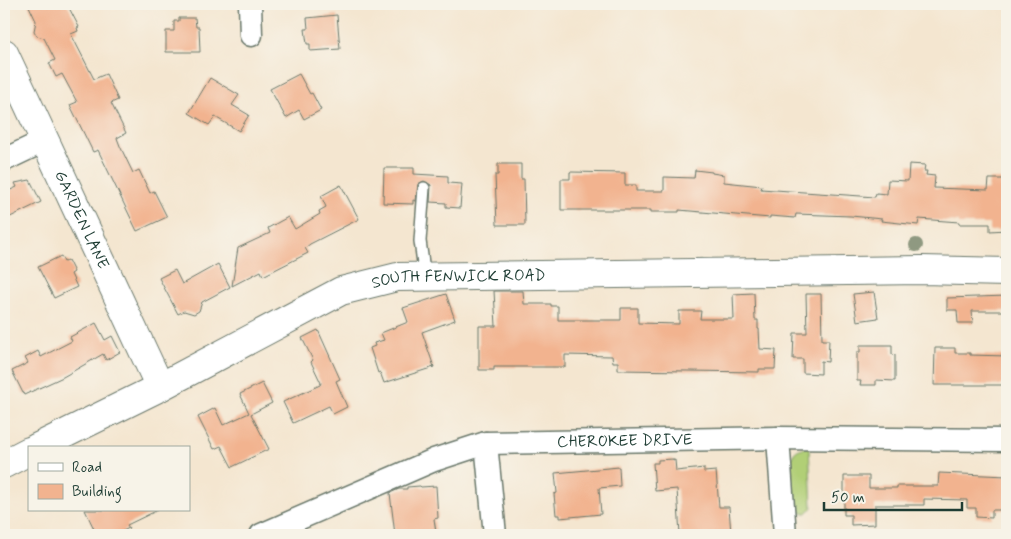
<svg xmlns="http://www.w3.org/2000/svg" width="1011" height="539" font-family="Mynerve,sans-serif">
<style>
.grass{fill:#b1cf76;stroke:#688655}
.building{fill:#f2b38f}
.lines{fill:none;stroke-linecap:round;stroke-linejoin:round}
.lane-casing{stroke:#6a786b;stroke-width:14}
.street-casing{stroke:#6a786b;stroke-width:25}
.secondary-casing{stroke:#6a786b;stroke-width:30}
.lane{stroke:#fff;stroke-width:11}
.street{stroke:#fff;stroke-width:22}
.secondary{stroke:#fff;stroke-width:28}
.tree{fill:#8f9981}
.labels{text-anchor:middle;dominant-baseline:central;stroke-width:4;stroke-linejoin:round;paint-order:stroke}
.street-label{font-size:16px;fill:#1f3d34;stroke:#f7f3e8}
</style>
<rect width="100%" height="100%" fill="#f7f3e8"/>
<filter id="ink" filterUnits="userSpaceOnUse"><feTurbulence type="fractalNoise" baseFrequency=".02" numOctaves="2"/><feDisplacementMap in="SourceGraphic" scale="10" xChannelSelector="R" yChannelSelector="G"/><feConvolveMatrix kernelMatrix="1 2 1 2 8 2 1 2 1" color-interpolation-filters="sRGB"/></filter>
<filter id="wash" filterUnits="userSpaceOnUse"><feTurbulence type="fractalNoise" baseFrequency=".0096" numOctaves="4" result="noise"/><feDisplacementMap in="SourceGraphic" scale="20" xChannelSelector="R" yChannelSelector="G"/><feGaussianBlur stdDeviation="1.12" result="paint"/><feColorMatrix in="noise" values="0 0 0 0 0 0 0 0 0 0 0 0 0 0 0 0 0 1.4 0 .05"/><feComposite in="paint" operator="in"/></filter>
<g filter="url(#wash)">
<rect width="100%" height="100%" fill="#f4e6d0"/>
<path class="grass" d="M809,447L812,507L807,513H794C793,500 786,460 795,452C799,448 804,448 809,447Z"/>
<g id="blocks">
<path class="building" d="M28,4H67L79,27L77,28L78,31L71,34L94,79L106,74L118,100L111,103L126,133L117,138L120,146L133,173L139,170L150,193L154,191L167,217L137,231L98,150L93,152L70,105L77,102L62,74L56,77L49,63L55,60L44,38L37,36L34,31L36,21Z
M337,15L340,49L310,51V44H307L305,29H308L307,18Z
M179,18H195L196,27H199L200,52H166V31H174V21H179Z
M299,74L310,94L312,93L321,110L304,119L299,110L286,118L270,89Z
M210,78L239,95L232,105L249,115L239,131L215,117L209,125L189,113Z
M498,164H521V179H524L525,225H497L495,175H498Z
M909,164L925,165L924,171H927L926,175L935,176L934,188L988,190L989,179H1007V230L990,231V224H959V222L919,219L918,225L881,221L882,219L851,216L796,214L795,218L770,216V218L679,210V212H651V210H561V179H570V172L625,173V185H636V191H664V177L694,178L695,170L712,172V173L724,175V182L762,186L761,189L875,197L876,193L887,194L888,180L908,181Z
M384,168H414V174L448,176V183L462,184L460,208L446,207V203L430,202L431,185L424,181L418,184L416,201L413,200V204L383,203Z
M30,180L41,202L4,220V193L17,187L15,183Z
M341,185L359,219L310,244L305,248L308,253L263,276L261,271L232,286L238,248L270,233L268,228L288,217L295,229L320,214L319,211L326,207L321,196Z
M61,256L64,262L68,260L74,272L71,274L77,287L54,298L38,267Z
M218,264L230,287L202,302L199,311L194,314L184,311L178,314L159,278L175,270L182,284Z
M494,291H523L524,304H551V306H558V320H621V308H638V323L679,324V311H701L700,319H734L733,294L754,293L755,320H758V329H759L760,349L776,350L775,369H759V372L618,370V362H613L612,356L565,355V367H494V370H479V326H496Z
M874,292L878,318L857,321L853,294Z
M446,294L455,320L422,332L434,367L384,383L380,372L378,373L370,348L375,346L374,343L384,340L381,333L408,322L403,308Z
M806,294H821L822,340H829L828,362L821,361V374L803,373V359H793L794,333H807Z
M1007,296V311H972L973,323H958L957,310H947V298Z
M96,323L105,340L112,336L120,352L106,360L103,354L63,377L24,395L12,371L28,363L25,358L38,351L41,357L72,341L70,337Z
M318,330L340,379L336,381L347,407L333,414L329,406L293,423L283,402L320,385L321,383L311,362L313,360L302,338Z
M860,345H892V354L895,355V381L876,380V385H860L861,381H857V352H860Z
M935,348H955V353H970V355L1007,356V385H934Z
M262,383L272,403L251,414L269,449L232,467L221,446L214,449L198,417L215,408L223,425L249,413L240,394Z
M673,459V461L675,460L676,471L704,468V472L716,471L719,507H729L731,534L680,535L677,489L655,491L653,463H658V460Z
M619,467L620,486L599,488L601,514L560,518V515H556L554,494L557,493L555,473Z
M939,473L1007,476V510H992V518L976,517V508H967V500L924,499V505H875V524L851,525V515H844V476H869V488H897V486H938Z
M420,486L421,487L436,486L438,518L434,519L436,532L395,535L390,493L399,489H407V487Z
M85,510H158L127,525L129,528L123,531L125,535H97Z"/>
</g>
</g>
<g filter="url(#ink)">
<use href="#blocks" fill-opacity="0" stroke="#6a786b" stroke-width="1"/>
<g class="lines">
<defs>
<path id="lane" d="M424,188L420,241L425,278"/>
<g id="street">
<path d="M250,4L251,35"/>
<path d="M4,160L46,140"/>
<path d="M778,438L785,535"/>
<path d="M486,443L495,535"/>
<path id="s1" d="M261,535L434,460L486,443L778,438L1007,440"/>
</g>
<g id="secondary">
<path id="s2" d="M4,53L160,387"/>
<path id="s3" d="M36,448L160,387L341,291L397,277L922,270L1007,272"/>
<path d="M4,464L29,451"/>
</g>
</defs>
<use href="#lane" class="lane-casing"/>
<use href="#street" class="street-casing"/>
<use href="#secondary" class="secondary-casing"/>
<use href="#lane" class="lane"/>
<use href="#street" class="street"/>
<use href="#secondary" class="secondary"/>
</g>
<circle class="tree" cx="916" cy="245" r="7"/>
</g>
<g class="labels">
<g class="street-label">
<text stroke="none"><textPath href="#s2" startOffset="184">GARDEN LANE</textPath></text>
<text stroke="none"><textPath href="#s3" startOffset="462">SOUTH FENWICK ROAD</textPath></text>
<text stroke="none"><textPath href="#s1" startOffset="382">CHEROKEE DRIVE</textPath></text>
</g>
</g>
<rect width="1011" height="539" fill="none" stroke="#f7f3e8" stroke-width="20"/>
<rect x="28" y="446" width="162" height="65" fill="#f7f3e8" stroke="#a1aaa0"/>
<rect x="38" y="463" width="25" height="8" fill="#ffffff" stroke="#a1aaa0"/>
<text x="72" y="472" font-size="15" fill="#1f3d34">Road</text>
<rect x="38" y="484" width="25" height="15" fill="#f2b38f" stroke="#a1aaa0"/>
<text x="72" y="496" font-size="15" fill="#1f3d34">Building</text>
<path d="M824 502v8h138v-8" fill="none" stroke="#1f3d34" stroke-width="2.5"/>
<text x="831" y="502" font-size="15" fill="#1f3d34" stroke="#f7f3e8" stroke-width="4" paint-order="stroke">50 m</text>
</svg>
